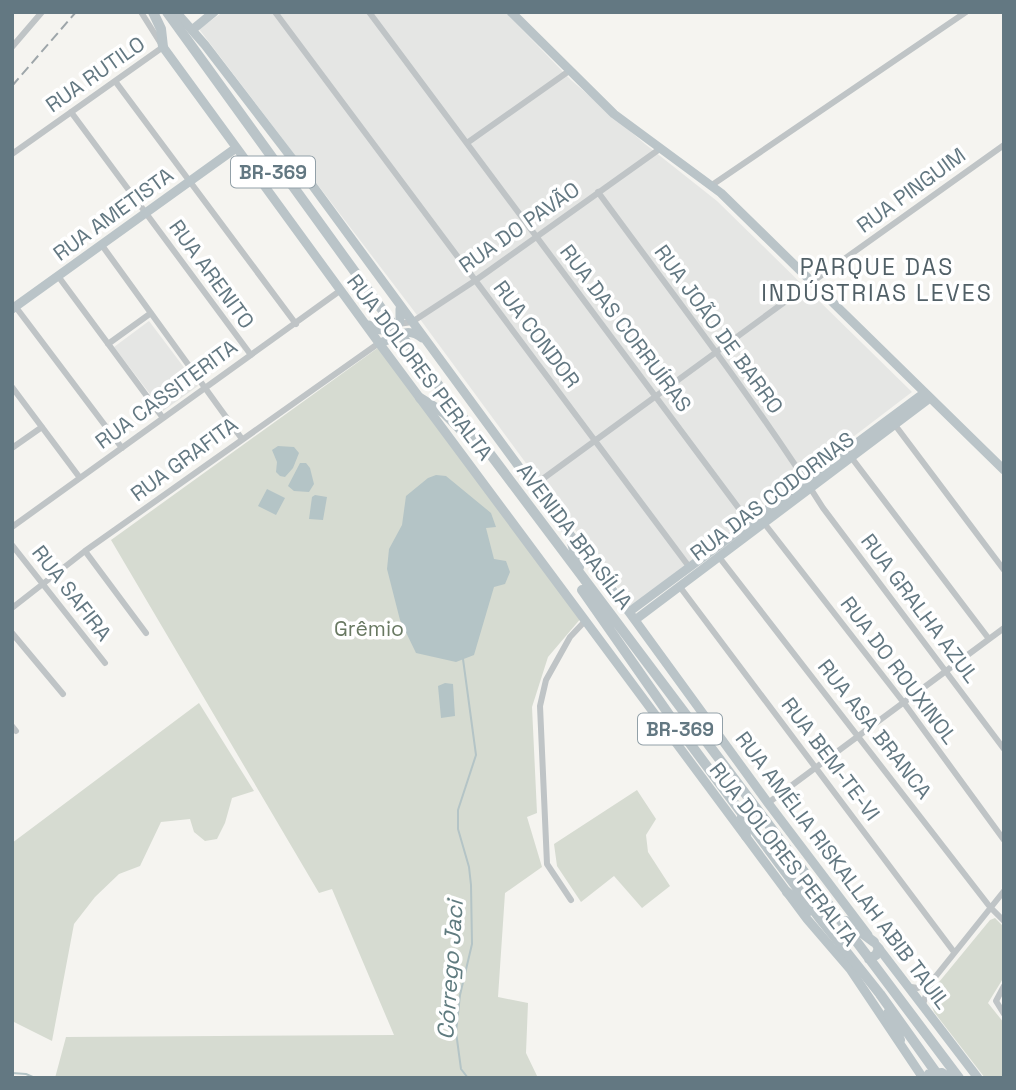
<svg xmlns="http://www.w3.org/2000/svg" width="1016" height="1090" font-family="'Space Grotesk',sans-serif">
<style>
.built{fill:#e5e6e4}
.green{fill:#d6dbd1}
.water{fill:#b4c4c6}
.lines{fill:none;stroke-linecap:round;stroke-linejoin:round}
.stream{stroke:#b4c4c6;stroke-width:2}
.street{stroke:#bfc4c6;stroke-width:6}
.secondary{stroke:#bac4c8;stroke-width:9}
.highway{stroke:#bac4c8;stroke-width:10}
.rail{stroke:#9ea6aa;stroke-width:2;stroke-dasharray:10 5;stroke-linecap:butt}
.labels{text-anchor:middle;dominant-baseline:central;stroke-width:7;stroke-linejoin:round;paint-order:stroke}
.shield{fill:#fff;stroke:#92a0a8;stroke-width:2}
.shield-label{font-size:19px;font-weight:bold;fill:#637882}
.street-label{font-size:21px;fill:#637882;stroke:#fff}
.park-label{font-size:21px;fill:#697962;stroke:#fff}
.neighbourhood-label{font-size:23px;letter-spacing:2px;fill:#516067;stroke:#fff}
.water-label{font-size:23px;font-style:italic;fill:#5f7b7f;stroke:#fff}
</style>
<rect width="100%" height="100%" fill="#f5f4f0"/>
<path class="built" d="M223,12H505L571,80L645,144L717,201L912,392L631,606L417,315L199,29Z
M149,321L198,386L163,411L114,347Z"/>
<path class="green" d="M379,347L582,617L548,657L532,707L537,813L527,817L542,867L505,893L498,997L528,1003L526,1053L538,1078H55L66,1037L394,1035L332,889L319,893L111,540Z
M199,703L254,791L232,798L225,823L217,839L205,841L194,832L190,819L161,822L140,866L119,874L95,897L74,924L52,1041L12,1021V843Z
M637,790L656,819L646,835L648,852L670,886L642,908L614,876L581,902L557,866L554,844Z
M995,918L1004,927V977L988,1003L1004,1023V1078H985L934,1012L930,1001V993L990,920Z"/>
<path class="water" d="M278,446L294,447L299,453L293,468L285,477L280,476L276,472L277,462L272,450Z
M300,463H306L310,468L314,484L309,492L294,491L288,486Z
M436,475L446,476L491,513L496,527L486,528L494,559L506,561L510,572L505,584L494,587L474,655L456,662L416,653L400,620L387,569L389,549L402,525L406,496L428,478Z
M267,489L285,498L276,515L258,506Z
M315,495L327,497L323,520L309,519L312,497Z
M445,683L453,684L455,716L441,718L438,686Z"/>
<g class="lines">
<path class="stream" d="M463,659L476,755L458,810V829L469,867L471,885L472,944L460,995L456,1032L461,1069L468,1078
M12,1073L26,1074L35,1078"/>
<path class="street" d="M275,12L690,568
M369,12L752,526
M12,47L42,12
M115,81L296,324
M71,112L251,355
M467,143L569,71
M12,154L163,47L141,12
M712,185L966,12
M598,192C674,296 754,399 823,508L1004,749
M101,244L242,439
M58,276L163,418
M15,306L122,448
M398,324L412,322L476,280L661,148
M108,344L151,313
M12,387L80,478
M895,425L1004,570
M12,448L42,427
M851,457L989,639
M533,486L812,282L1004,145
M764,523L904,703L1004,840
M12,527L341,290
M12,545L105,663
M85,551L146,633
M719,557L990,907L1004,921
M680,587L954,952
M12,608L85,551L379,343
M12,633L63,694
M12,726L16,731
M768,803L1004,628
M571,900L547,864L540,706L546,680L570,637L586,620
M1004,986L996,1001L1004,1014
M911,987L918,988L932,980
M923,1004L928,989L936,976L1004,891"/>
<path class="secondary" d="M176,12L205,45L304,174L533,486L629,612L768,803L868,935
M511,12L614,114L721,193L1004,470
M192,30L214,12
M163,47L379,343L807,919L850,969L923,1078
M12,309L236,148
M369,325C381,333 389,331 400,322V309
M379,343C396,339 405,325 422,338
M629,612L924,393
M635,620L930,398
M877,946L978,1078"/>
<path class="highway" d="M153,12L161,29L163,47
M167,12L394,326L959,1078
M420,398L444,413L471,440
M570,536L579,567
M582,590L677,726L821,920L880,994L940,1078
M742,817L746,836
M787,892L809,911
M846,921L874,942
M869,959L876,955L879,949
M888,1013L900,1040
M927,1078L929,1074L942,1073L949,1078"/>
<path class="rail" d="M12,86L76,12"/>
</g>
<g class="labels">
<g class="shield">
<rect x="231" y="156.5" width="84" height="31" rx="5"/>
<rect x="638" y="713.5" width="84" height="31" rx="5"/>
</g>
<g class="shield-label">
<text x="273" y="172">BR-369</text>
<text x="680" y="729">BR-369</text>
</g>
<g class="street-label">
<text transform="translate(95 74) rotate(-35)">RUA RUTILO</text>
<text transform="translate(911 190) rotate(-36)">RUA PINGUIM</text>
<text transform="translate(113 214) rotate(-36)">RUA AMETISTA</text>
<text transform="translate(519 227) rotate(-35)">RUA DO PAVÃO</text>
<text transform="translate(212 274) rotate(54)">RUA ARENITO</text>
<text transform="translate(626 328) rotate(53)">RUA DAS CORRUÍRAS</text>
<text transform="translate(719 329) rotate(54)">RUA JOÃO DE BARRO</text>
<text transform="translate(537 334) rotate(53)">RUA CONDOR</text>
<text transform="translate(420 367) rotate(53)">RUA DOLORES PERALTA</text>
<text transform="translate(166 394) rotate(-36)">RUA CASSITERITA</text>
<text transform="translate(184 459) rotate(-36)">RUA GRAFITA</text>
<text transform="translate(772 496) rotate(-37)">RUA DAS CODORNAS</text>
<text transform="translate(575 536) rotate(53)">AVENIDA BRASÍLIA</text>
<text transform="translate(72 593) rotate(52)">RUA SAFIRA</text>
<text transform="translate(920 608) rotate(53)">RUA GRALHA AZUL</text>
<text transform="translate(899 670) rotate(53)">RUA DO ROUXINOL</text>
<text transform="translate(875 729) rotate(52)">RUA ASA BRANCA</text>
<text transform="translate(831 759) rotate(53)">RUA BEM-TE-VI</text>
<text transform="translate(784 854) rotate(52)">RUA DOLORES PERALTA</text>
<text transform="translate(843 870) rotate(53)">RUA AMÉLIA RISKALLAH ABIB TAUIL</text>
</g>
<g class="park-label">
<text x="369" y="628">Grêmio</text>
</g>
<g class="neighbourhood-label">
<text x="877" y="267">PARQUE DAS<tspan x="877" dy="26">INDÚSTRIAS LEVES</tspan></text>
</g>
<g class="water-label">
<text transform="translate(450 970) rotate(-86)">Córrego Jaci</text>
</g>
</g>
<rect width="1016" height="1090" fill="none" stroke="#637882" stroke-width="28"/>
</svg>
